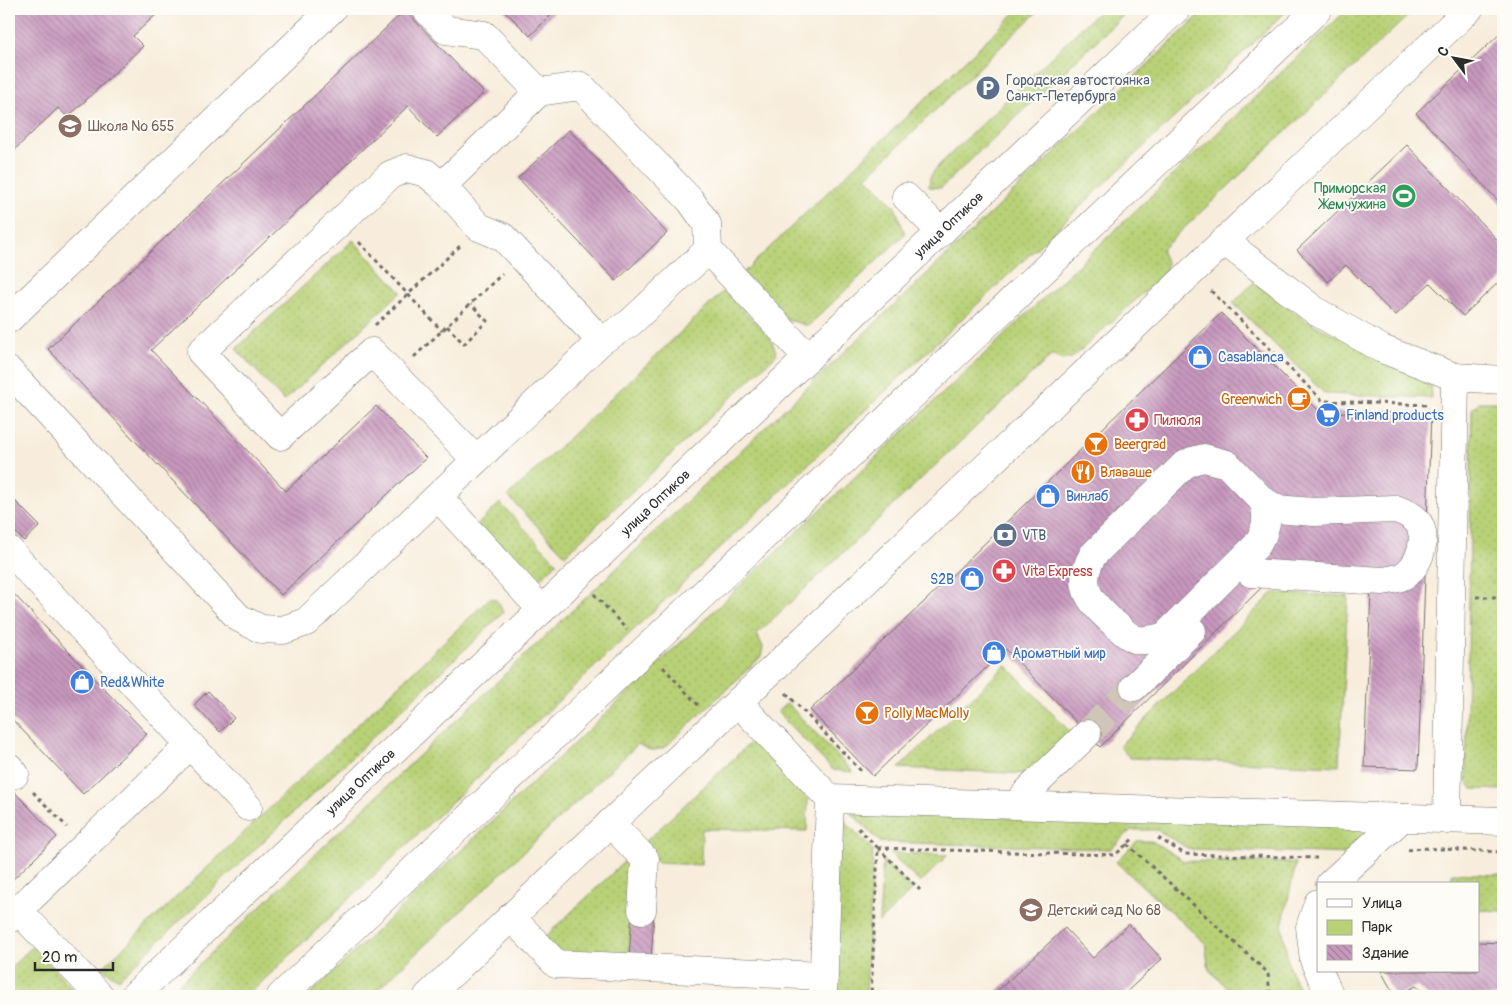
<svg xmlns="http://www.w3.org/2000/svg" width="1512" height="1005" font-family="Pangolin,sans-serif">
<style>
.green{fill:url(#green-dots);stroke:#727e51}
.building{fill:url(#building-back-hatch)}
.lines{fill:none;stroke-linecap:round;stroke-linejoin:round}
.minor-tunnel{stroke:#cfc6b9;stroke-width:28;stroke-dasharray:28 14;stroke-linecap:butt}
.minor-casing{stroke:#736f69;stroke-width:29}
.path{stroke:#736f69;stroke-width:3;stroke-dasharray:4 4;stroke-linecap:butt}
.minor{stroke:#fff;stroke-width:28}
.labels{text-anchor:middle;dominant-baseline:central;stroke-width:4;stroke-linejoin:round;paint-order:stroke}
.service-label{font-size:14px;fill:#4e5e75;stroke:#fdfcf7;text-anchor:start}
.education-label{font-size:14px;fill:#785e54;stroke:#fdfcf7;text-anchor:start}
.leisure-label{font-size:14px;fill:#27864d;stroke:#fdfcf7;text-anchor:end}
.street-label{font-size:14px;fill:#2b2b2b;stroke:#fdfcf7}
.shop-label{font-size:14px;fill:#366cbe;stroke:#fdfcf7;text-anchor:start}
.food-label{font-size:14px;fill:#c56008;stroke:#fdfcf7;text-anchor:start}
.health-label{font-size:14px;fill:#be3a42;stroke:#fdfcf7;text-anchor:start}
</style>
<defs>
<pattern id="green-dots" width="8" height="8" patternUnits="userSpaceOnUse" patternTransform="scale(1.25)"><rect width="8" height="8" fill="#b8d177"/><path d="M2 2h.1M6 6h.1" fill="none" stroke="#9eb467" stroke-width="1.8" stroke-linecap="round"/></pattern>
<pattern id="building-back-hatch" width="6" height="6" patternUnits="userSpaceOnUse" patternTransform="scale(1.25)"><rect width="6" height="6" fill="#c898be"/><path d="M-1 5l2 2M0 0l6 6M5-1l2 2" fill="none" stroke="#a37c9b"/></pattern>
</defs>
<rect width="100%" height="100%" fill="#fdfcf7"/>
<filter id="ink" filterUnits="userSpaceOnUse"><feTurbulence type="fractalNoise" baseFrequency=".02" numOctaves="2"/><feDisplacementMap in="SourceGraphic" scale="10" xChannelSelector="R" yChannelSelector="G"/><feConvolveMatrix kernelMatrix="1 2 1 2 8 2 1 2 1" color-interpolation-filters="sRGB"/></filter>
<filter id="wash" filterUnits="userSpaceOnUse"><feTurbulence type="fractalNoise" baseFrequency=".0096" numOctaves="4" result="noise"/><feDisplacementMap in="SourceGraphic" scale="20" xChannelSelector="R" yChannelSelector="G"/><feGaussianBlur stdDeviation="1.12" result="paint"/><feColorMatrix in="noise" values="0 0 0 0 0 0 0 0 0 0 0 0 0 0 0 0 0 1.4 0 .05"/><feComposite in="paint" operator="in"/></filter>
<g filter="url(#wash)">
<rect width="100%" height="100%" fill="#f8eddc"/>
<path class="green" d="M1019,9H1040L866,177L895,207L905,234L808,326L786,319L742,274Z
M1101,9H1130L941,188L929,187L930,177L937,167Z
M1206,9H1289L247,996H166Z
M1348,9H1415L1161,250L1167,263L1166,272L1072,358L1062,360L1052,355L757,634L763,647L761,657L665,747C652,752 650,751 638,744L371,996H308Z
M353,240L401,292L284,401L236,349Z
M1254,282L1308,322L1432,380L1431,398L1325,394L1233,303Z
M724,291L770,337L777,354L565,555L508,496Z
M1479,402H1503V790L1472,789L1466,781L1472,409Z
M500,503L557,563L539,580L522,572L477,525Z
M1273,593L1348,596L1339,766L1130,758L1119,746Z
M490,598C500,600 500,605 503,613L119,979L102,968Z
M1006,665L1072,734L1029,774L899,768Z
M787,703L853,772L833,770L777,712Z
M752,741L808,799L807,831L702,829L701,865L657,863L640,847Z
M841,803L1390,823L1356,854L1189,849L1157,830H1131L1111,849L880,842Z
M833,809L873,850L866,996H827Z
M1137,841H1152L1184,861L1296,863L1282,926L1289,967L1302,996H1236L1209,970L1205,943L1116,862Z
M890,853L948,855L920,883Z
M629,857L635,862L629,960L566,958L543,939Z
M883,860L912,890L879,922Z
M1452,873L1503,875V911L1478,910V884H1452Z
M33,946L79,996H80H9V969Z"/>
<g id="blocks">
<path class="building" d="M9,9H162L133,36L143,46L68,117L58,108L9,155Z
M503,9H553L555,11L530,36Z
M405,10L484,93L437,137L408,106L151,350L286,491L376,406L426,458L281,595L48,349Z
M1503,31V206L1416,113Z
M569,130L667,233L616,281L518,178Z
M1407,145L1503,246V278L1463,316L1430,283L1395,316L1346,265L1328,282L1297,250Z
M1221,313L1320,412L1431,413L1418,769L1364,767L1371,589L1264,585L1100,747L1006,649L873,776L810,710L943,584Z
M10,496L40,526L24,541L9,526Z
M9,589L147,734L83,794L9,716Z
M208,691L234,718L220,732L194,705Z
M9,786L57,837L9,883Z
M632,909L654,911L651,961L629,960Z
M1129,924L1162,959L1122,996H992L1065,928L1093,958Z
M1478,942L1503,943V996H1428L1416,986L1397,996H1395L1381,971H1478Z"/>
</g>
</g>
<g filter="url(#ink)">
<use href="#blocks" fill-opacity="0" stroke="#736f69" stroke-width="1"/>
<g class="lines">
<path class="minor-tunnel" d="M1087,734L1134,687"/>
<defs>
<g id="minor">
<path d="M426,9L446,30L484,35L539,92"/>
<path d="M442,186L539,92L581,86L690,200L707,224L708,250L808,358"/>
<path d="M906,197L941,232"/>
<path d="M1224,241L1317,312L1382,349L1455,377L1503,380"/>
<path d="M9,319L332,9"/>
<path d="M9,371L239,618L261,629L283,630L306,622L601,341L630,323L708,250"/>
<path d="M1204,458L1227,464L1263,501L1266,512V523L1263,534L1257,545L1165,636C1156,639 1148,641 1138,640C1129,638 1123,631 1116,625C1092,604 1074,587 1093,555L1183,466L1192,461Z"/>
<path d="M476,460L372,352L280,436L201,352L390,175L407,168L426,173L442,186L479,227L503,237L601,341"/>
<path d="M438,497L542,610"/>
<path d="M9,550L248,807"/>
<path d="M1241,562L1251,573L1383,581C1390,580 1397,579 1403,576C1420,567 1430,535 1416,520C1410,514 1402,511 1395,509L1314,512L1288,510L1277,509L1263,501"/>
<path d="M1134,687L1192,631"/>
<path d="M738,702L830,799L1503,821"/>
<path d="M9,767L15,774"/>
<path d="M1017,805L1027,792L1087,734"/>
<path d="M1447,820L1455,377"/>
<path d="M610,823L645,859L642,910"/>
<path d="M1330,884L1402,818"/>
<path d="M1318,903L1310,927L1314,960L1318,969"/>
<path d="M18,910L100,996"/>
<path d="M511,917L556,964L824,976"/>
<path d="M9,919L190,745"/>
<path d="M1319,971L1330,996"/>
<path id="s1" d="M134,996L1176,9"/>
<path d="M281,996L1318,9"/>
<path d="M428,996L1469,9"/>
<path d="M823,996L830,799"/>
</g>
</defs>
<use href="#minor" class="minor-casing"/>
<path class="path" d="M359,242L442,331
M1211,291L1323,401L1429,405
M375,325L460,246
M447,326L464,344L487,321L471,304
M414,357L502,274
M594,594L627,630
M1476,597H1503
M663,667L698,705
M786,693L863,773
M33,792L67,827
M858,828L878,848L871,996
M1158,838L1185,854L1317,858
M1127,844L1268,973L1270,996
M878,848L1115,855L1135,837
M878,848L920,890
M1408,850L1421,848L1503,852"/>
<use href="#minor" class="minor"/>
</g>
</g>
<defs>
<symbol id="parking-disc" viewBox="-11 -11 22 22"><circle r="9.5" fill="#5c6f8a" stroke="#fdfcf7"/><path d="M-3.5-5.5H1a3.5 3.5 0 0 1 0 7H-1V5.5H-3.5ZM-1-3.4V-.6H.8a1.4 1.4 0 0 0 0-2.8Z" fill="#fff"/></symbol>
<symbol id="school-disc" viewBox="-11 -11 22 22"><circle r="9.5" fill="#8d6e63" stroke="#fdfcf7"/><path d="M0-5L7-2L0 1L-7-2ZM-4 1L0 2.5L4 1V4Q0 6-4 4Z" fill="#fff"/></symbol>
<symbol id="stadium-disc" viewBox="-11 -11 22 22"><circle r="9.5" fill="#2e9e5b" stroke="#fdfcf7"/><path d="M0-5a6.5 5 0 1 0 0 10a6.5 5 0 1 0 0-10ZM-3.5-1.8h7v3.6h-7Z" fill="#fff"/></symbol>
<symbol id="shop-disc" viewBox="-11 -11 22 22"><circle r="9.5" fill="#3f7fe0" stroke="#fdfcf7"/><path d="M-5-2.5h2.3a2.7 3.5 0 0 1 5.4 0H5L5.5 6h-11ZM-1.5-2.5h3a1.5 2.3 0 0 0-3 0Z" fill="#fff"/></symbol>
<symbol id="cafe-disc" viewBox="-11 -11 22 22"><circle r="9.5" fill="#e8710a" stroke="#fdfcf7"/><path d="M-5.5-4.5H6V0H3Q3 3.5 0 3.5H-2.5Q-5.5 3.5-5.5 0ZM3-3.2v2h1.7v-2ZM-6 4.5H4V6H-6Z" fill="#fff"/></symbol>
<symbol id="supermarket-disc" viewBox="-11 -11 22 22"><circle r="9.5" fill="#3f7fe0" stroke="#fdfcf7"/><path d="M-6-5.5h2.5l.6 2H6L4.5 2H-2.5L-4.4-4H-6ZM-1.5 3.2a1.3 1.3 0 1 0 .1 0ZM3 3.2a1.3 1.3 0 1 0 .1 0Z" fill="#fff"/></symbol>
<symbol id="pharmacy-disc" viewBox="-11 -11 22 22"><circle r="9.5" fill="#e0444e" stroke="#fdfcf7"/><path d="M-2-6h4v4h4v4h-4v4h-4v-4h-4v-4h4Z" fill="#fff"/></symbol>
<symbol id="bar-disc" viewBox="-11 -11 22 22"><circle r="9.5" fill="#e8710a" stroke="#fdfcf7"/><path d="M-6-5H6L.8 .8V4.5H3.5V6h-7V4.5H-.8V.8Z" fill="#fff"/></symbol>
<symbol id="restaurant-disc" viewBox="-11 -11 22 22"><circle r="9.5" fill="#e8710a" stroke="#fdfcf7"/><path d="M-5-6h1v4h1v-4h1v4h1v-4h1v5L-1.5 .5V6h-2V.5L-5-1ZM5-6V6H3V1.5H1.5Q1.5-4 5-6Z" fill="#fff"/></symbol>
<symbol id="bank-disc" viewBox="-11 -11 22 22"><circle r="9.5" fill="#5c6f8a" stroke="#fdfcf7"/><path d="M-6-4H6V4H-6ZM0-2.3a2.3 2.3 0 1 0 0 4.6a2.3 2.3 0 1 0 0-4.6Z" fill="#fff"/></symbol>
</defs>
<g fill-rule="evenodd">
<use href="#parking-disc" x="974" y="74" width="28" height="28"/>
<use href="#school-disc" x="56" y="112" width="28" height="28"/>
<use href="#stadium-disc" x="1390" y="182" width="28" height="28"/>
<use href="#shop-disc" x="1186" y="343" width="28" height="28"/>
<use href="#cafe-disc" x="1285" y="385" width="28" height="28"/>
<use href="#supermarket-disc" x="1314" y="401" width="28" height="28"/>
<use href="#pharmacy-disc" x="1123" y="406" width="28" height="28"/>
<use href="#bar-disc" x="1082" y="430" width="28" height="28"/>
<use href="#restaurant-disc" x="1069" y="458" width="28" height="28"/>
<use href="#shop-disc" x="1034" y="482" width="28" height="28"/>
<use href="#bank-disc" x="991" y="521" width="28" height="28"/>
<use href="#pharmacy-disc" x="990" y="557" width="28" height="28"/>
<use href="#shop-disc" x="958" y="565" width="28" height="28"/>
<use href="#shop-disc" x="980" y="639" width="28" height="28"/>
<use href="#shop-disc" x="68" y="668" width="28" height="28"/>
<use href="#bar-disc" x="853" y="699" width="28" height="28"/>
<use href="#school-disc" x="1017" y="896" width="28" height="28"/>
</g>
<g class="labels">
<g class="service-label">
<text x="1006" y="80">Городская автостоянка<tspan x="1006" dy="16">Санкт-Петербурга</tspan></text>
<text x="1022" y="535">VTB</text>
</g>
<g class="education-label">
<text x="88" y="126">Школа № 655</text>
<text x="1048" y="910">Детский сад № 68</text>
</g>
<g class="leisure-label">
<text x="1386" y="188">Приморская<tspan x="1386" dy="16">Жемчужина</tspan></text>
</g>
<g class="street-label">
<text stroke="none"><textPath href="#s1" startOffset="1122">улица Оптиков</textPath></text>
<text stroke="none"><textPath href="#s1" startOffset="718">улица Оптиков</textPath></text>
<text stroke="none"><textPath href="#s1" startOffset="312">улица Оптиков</textPath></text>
</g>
<g class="shop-label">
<text x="1218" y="357">Casablanca</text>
<text x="1346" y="415">Finland products</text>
<text x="1066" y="496">Винлаб</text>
<text x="954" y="579" text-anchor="end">S2B</text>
<text x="1012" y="653">Ароматный мир</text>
<text x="100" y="682">Red&amp;White</text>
</g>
<g class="food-label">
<text x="1282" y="399" text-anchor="end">Greenwich</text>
<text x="1114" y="444">Beergrad</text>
<text x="1100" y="472">Влаваше</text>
<text x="884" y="713">Polly MacMolly</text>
</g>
<g class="health-label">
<text x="1154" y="420">Пилюля</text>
<text x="1022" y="571">Vita Express</text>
</g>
</g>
<rect width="1512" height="1005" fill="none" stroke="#fdfcf7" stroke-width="30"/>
<rect x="1317" y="882" width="162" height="90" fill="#fdfcf7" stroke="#a9a8a5"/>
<rect x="1327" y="899" width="25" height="8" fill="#ffffff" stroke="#a9a8a5"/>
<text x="1362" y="908" font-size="15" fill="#2b2b2b">Улица</text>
<rect x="1327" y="920" width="25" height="15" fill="#b8d177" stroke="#a9a8a5"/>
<text x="1362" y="932" font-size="15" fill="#2b2b2b">Парк</text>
<rect x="1327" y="945" width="25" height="15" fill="url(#building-back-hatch)" stroke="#a9a8a5"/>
<text x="1362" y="958" font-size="15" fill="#2b2b2b">Здание</text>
<g transform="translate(1454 58) rotate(302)" stroke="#fdfcf7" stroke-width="4" paint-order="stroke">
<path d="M0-4L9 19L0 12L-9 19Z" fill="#2b2b2b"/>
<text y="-8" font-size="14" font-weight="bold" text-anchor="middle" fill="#2b2b2b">С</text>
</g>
<path d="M35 962v8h78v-8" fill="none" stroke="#2b2b2b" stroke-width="2.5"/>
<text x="42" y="962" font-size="15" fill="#2b2b2b" stroke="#fdfcf7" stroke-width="4" paint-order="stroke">20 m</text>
</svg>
